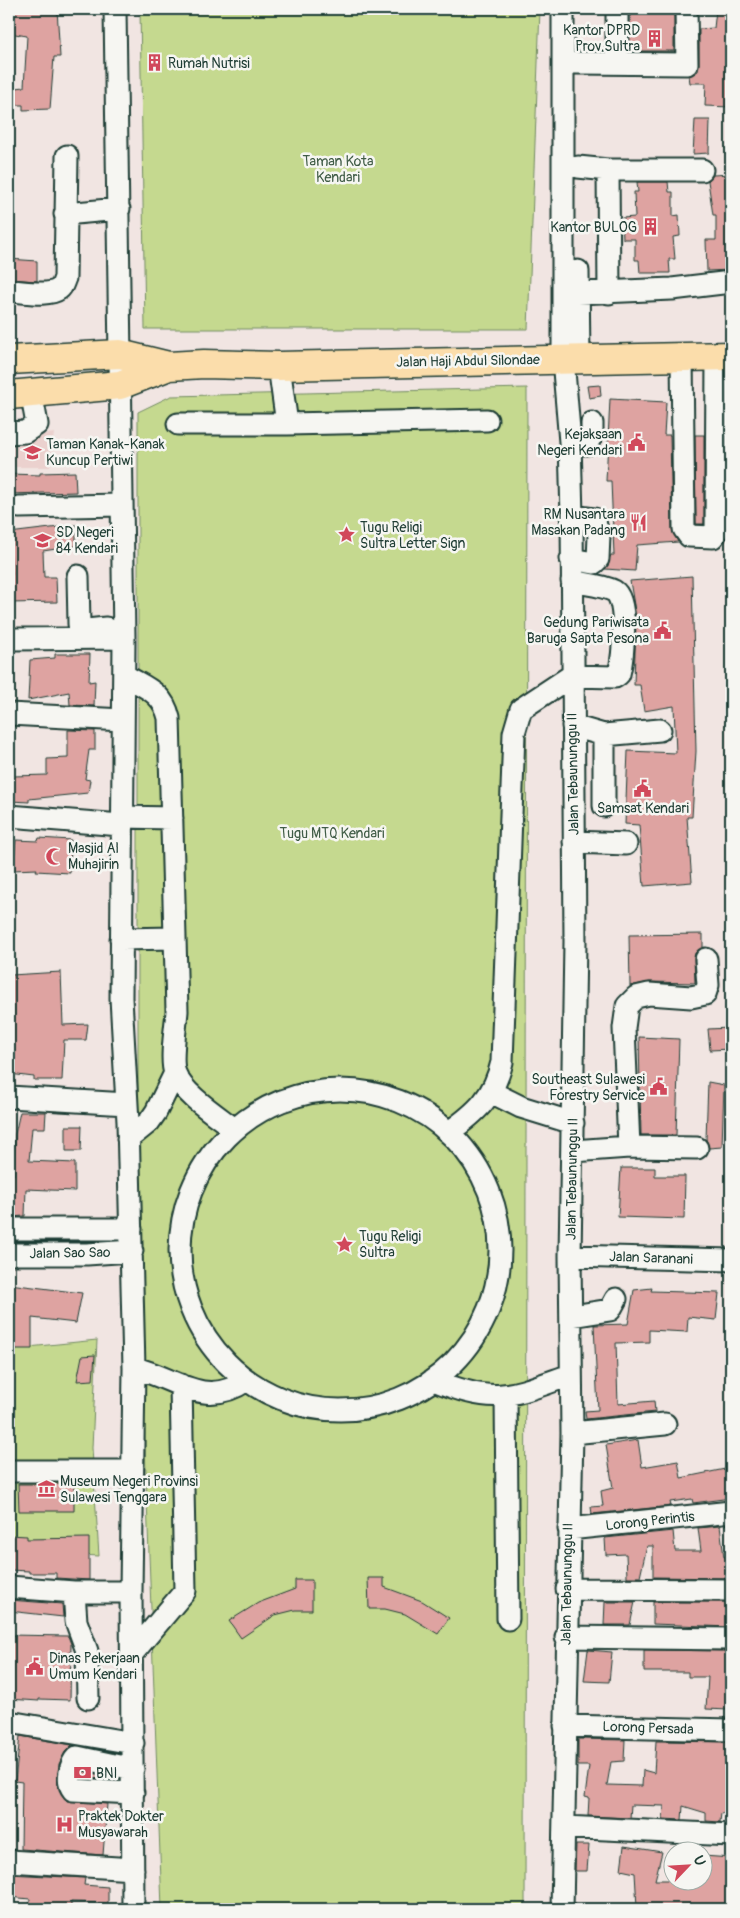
<svg xmlns="http://www.w3.org/2000/svg" width="740" height="1918" font-family="Pangolin,sans-serif">
<style>
.built{fill:#ebd1ce}
.green{fill:#c5d98f;stroke:#728b62}
.building{fill:#dea3a1;stroke:#1f3d34}
.lines{fill:none;stroke-linecap:round;stroke-linejoin:round}
.minor-casing{stroke:#1f3d34;stroke-width:25}
.highway-casing{stroke:#1f3d34;stroke-width:31}
.minor{stroke:#f6f6f2;stroke-width:21}
.highway{stroke:#fbddab;stroke-width:28}
.labels{text-anchor:middle;dominant-baseline:central;stroke-width:5;stroke-linejoin:round;paint-order:stroke}
.poi-label{font-size:14px;fill:#1f3d34;stroke:#f6f6f2;text-anchor:start}
.park-label{font-size:14px;fill:#405c46;stroke:#f6f6f2}
.street-label{font-size:14px;fill:#1f3d34;stroke:#f6f6f2}
</style>
<rect width="100%" height="100%" fill="#f1e5e2"/>
<filter id="ink" filterUnits="userSpaceOnUse"><feTurbulence type="fractalNoise" baseFrequency=".02" numOctaves="2"/><feDisplacementMap in="SourceGraphic" scale="10" xChannelSelector="R" yChannelSelector="G"/><feConvolveMatrix kernelMatrix="1 2 1 2 8 2 1 2 1" color-interpolation-filters="sRGB"/></filter>
<g filter="url(#ink)">
<path class="built" d="M54,433L50,467H12L14,438Z"/>
<path class="green" d="M140,9H540L528,329H145Z
M527,388L525,1909H162L138,1254V412L171,396Z
M97,1340L92,1448L99,1556L9,1551V1349Z"/>
<path class="building" d="M9,9H57L60,57H54L50,109L23,110V105H9V89L24,87L27,36L9,33Z
M630,9H674V51H630Z
M716,10H731V107L705,106L706,83H690L689,76L698,71L699,64V29L714,28Z
M695,120H710L709,153L693,154Z
M731,174V270L707,271L706,240H716V215H713L708,181L713,175Z
M637,182H668L669,192H673V216L679,215L680,236L673,237L675,259H669L670,273H640L639,260H635V239H623L622,218L635,217L634,192H638Z
M9,259L37,261V281L9,279Z
M600,385L601,396L589,398L587,386Z
M610,399L666,402L664,435H670L672,529L678,542L637,545L635,571L605,569L611,555H614L611,481H606Z
M695,435H704V524H696Z
M75,472L76,492L9,494V474L40,475V473Z
M76,525V546L43,551L44,577H56L57,602L9,603V576L12,575L9,533Z
M692,576L696,751L692,817H687L692,882L644,886L639,825L625,824L628,751L676,753L674,706L644,711L640,685H634L636,617L630,581Z
M55,654H90L89,682L95,681L94,706L70,705L69,692L28,700L30,660L55,658Z
M68,730L95,731V750H89L85,779L90,780L88,793L29,799V802L10,801L13,776L47,775V759L68,758Z
M39,838L71,840L70,873L36,871L37,869L13,870L16,840L38,841Z
M703,934V947L695,953L694,959L695,983L650,982L630,986L629,935Z
M61,972L63,1025L88,1024L86,1040H64L62,1080H34V1077L9,1074V1039H12L11,975Z
M730,1028L731,1049L710,1050L708,1029Z
M639,1037L679,1039L676,1135H641Z
M708,1082L724,1085L722,1147L709,1148L706,1139Z
M20,1112H46L45,1128H32L29,1161L75,1163V1191L26,1189L25,1216L9,1217V1176L14,1175L15,1134Z
M66,1126H82L81,1151H66Z
M621,1168H655V1176H685L684,1219L618,1217Z
M9,1284L82,1293L76,1323L32,1318V1349H10Z
M652,1288L651,1291L719,1293L716,1320L688,1317L687,1332L649,1330V1342L616,1343L618,1404L654,1401L655,1412L586,1419L585,1411L598,1410L594,1325L628,1324L634,1290Z
M95,1355L93,1380L77,1381L82,1356Z
M638,1440L642,1467L678,1461L681,1478L730,1468L731,1498L693,1503L692,1499L670,1502L671,1506L592,1514L591,1507L603,1506L601,1491L613,1488L606,1445Z
M18,1484H74V1511H19Z
M720,1526L724,1557L731,1556V1578L653,1577V1546H647L640,1577H627L626,1554L606,1555L605,1538L673,1531L675,1551H701L698,1528Z
M9,1535L27,1536V1539L89,1538V1580L56,1578V1573H29V1571L9,1570Z
M368,1578H384V1587L422,1601L449,1618L438,1634L405,1614L385,1609H369Z
M295,1580H312V1610H295L275,1615L241,1638L229,1621L258,1603L295,1589Z
M9,1600L62,1604L63,1617L9,1611Z
M605,1602H635L630,1625H604Z
M653,1602H731V1627L653,1624Z
M9,1635L68,1636L71,1644L70,1700L39,1699V1701L9,1699Z
M588,1650L612,1652L609,1682L584,1681Z
M644,1650L731,1651L729,1710L706,1709L708,1677H688V1672H644Z
M20,1736L72,1745L65,1752L59,1764L58,1786L67,1801L107,1804L103,1855L21,1849L22,1782L15,1781Z
M578,1739L625,1740L624,1761L611,1762L607,1785L642,1786L643,1770L654,1773L656,1741L731,1742V1814L721,1813L720,1822L706,1821V1813L683,1806L682,1820L663,1819L664,1806L631,1805L630,1818L588,1816L589,1798L585,1797L589,1766H578Z
M83,1771L104,1776V1779L82,1778Z
M576,1845H589L587,1871H575Z
M624,1846L662,1852L655,1880H702L703,1856L731,1858V1909H644L637,1907L635,1873L621,1870Z
M9,1874L85,1878L84,1885L108,1887V1903L71,1902V1909H29L30,1899L9,1897Z"/>
<g class="lines">
<defs>
<path id="minor" d="M115,9L124,638L121,998L128,1122L134,1368L131,1592L133,1909
M617,9V63
M576,63L687,64L686,9
M578,167L608,170H702
M608,170L609,293
M65,214L119,209
M578,271L579,359
M9,291C22,291 48,297 59,289C63,286 63,282 65,278L67,156
M578,293L672,289L731,282
M682,356L684,529L689,536L713,537L716,533L717,356
M279,366L287,424L487,420
M178,424H287
M9,433L25,432L37,424L31,392
M570,442L587,444L592,435V423
M19,507L122,505
M571,559L594,563L598,559L599,536L594,519L572,516
M78,576L79,624L87,630L106,628
M12,639L124,638
M124,675C146,688 163,692 169,718L177,1011C176,1025 170,1060 175,1073C182,1093 216,1115 233,1128
M9,714L123,720
M573,726L604,735L660,730
M604,806V735
M9,816L121,825
M122,817L172,818
M574,842L626,844
M121,939L174,938
M180 1250a160 160 0 1 1 320 0a160 160 0 1 1-320 0Z
M491,1092L521,1107L573,1123
M9,1097L127,1104
M449,1132C477,1112 494,1097 502,1062L514,733L521,709L571,676L615,677L619,674C623,658 629,600 614,591C603,585 584,584 572,581
M128,1139L149,1122L156,1112L175,1073
M629,1147L624,1028L627,1006L636,997L649,994L691,997L705,994L708,985L706,959
M573,1151L629,1147L697,1148
M9,1229H131
M9,1254H87L132,1251
M570,1256L731,1260
M572,1316L610,1310L616,1299
M134,1368C178,1378 203,1410 247,1380
M434,1380C496,1406 510,1396 570,1375
M506,1396L508,1619
M572,1433L665,1424
M9,1471H132
M569,1529L731,1512
M9,1587L74,1592H131
M567,1589L731,1590
M74,1592L76,1621L87,1651L88,1698
M566,1637L731,1639
M132,1654L185,1591L181,1385
M9,1722L133,1743
M565,1726L731,1730
M133,1793L73,1790C66,1782 70,1764 77,1757L133,1769
M564,1827L731,1835
M9,1861L133,1869
M562,1909L572,1433L570,1256L575,942L572,516L570,442L563,359V9"/>
<path id="highway" d="M9,360L120,354L169,366L204,364L279,366L731,356
M9,395L120,385L169,366"/>
</defs>
<use href="#minor" class="minor-casing"/>
<use href="#highway" class="highway-casing"/>
<use href="#minor" class="minor"/>
<use href="#highway" class="highway"/>
</g>
</g>
<defs>
<symbol id="building-bare" viewBox="-9 -9 18 18"><path d="M-4-6H4V6H1V3H-1V6H-4ZM-2.5-4.3h1.7v1.8h-1.7ZM.8-4.3h1.7v1.8H.8ZM-2.5-1h1.7V.8h-1.7ZM.8-1h1.7V.8H.8Z" fill="#d1495b" stroke="#f6f6f2" stroke-width="2.5" paint-order="stroke"/></symbol>
<symbol id="civic-bare" viewBox="-9 -9 18 18"><path d="M-.6-6.5H3V-4.5H.6V-3L4-1V1h2V6H-6V1h2V-1L-.6-3ZM-1.2 2.5V6h2.4V2.5Z" fill="#d1495b" stroke="#f6f6f2" stroke-width="2.5" paint-order="stroke"/></symbol>
<symbol id="school-bare" viewBox="-9 -9 18 18"><path d="M0-5L7-2L0 1L-7-2ZM-4 1L0 2.5L4 1V4Q0 6-4 4Z" fill="#d1495b" stroke="#f6f6f2" stroke-width="2.5" paint-order="stroke"/></symbol>
<symbol id="restaurant-bare" viewBox="-9 -9 18 18"><path d="M-5-6h1v4h1v-4h1v4h1v-4h1v5L-1.5 .5V6h-2V.5L-5-1ZM5-6V6H3V1.5H1.5Q1.5-4 5-6Z" fill="#d1495b" stroke="#f6f6f2" stroke-width="2.5" paint-order="stroke"/></symbol>
<symbol id="sight-bare" viewBox="-9 -9 18 18"><path d="M0-6L1.8-2.2L6-1.7L2.9 1.2L3.7 5.4L0 3.3L-3.7 5.4L-2.9 1.2L-6-1.7L-1.8-2.2Z" fill="#d1495b" stroke="#f6f6f2" stroke-width="2.5" paint-order="stroke"/></symbol>
<symbol id="mosque-bare" viewBox="-9 -9 18 18"><path d="M3.5-4.9A6 6 0 1 0 3.5 4.9A5 5 0 1 1 3.5-4.9Z" fill="#d1495b" stroke="#f6f6f2" stroke-width="2.5" paint-order="stroke"/></symbol>
<symbol id="museum-bare" viewBox="-9 -9 18 18"><path d="M0-6L6-3V-2H-6V-3ZM-5-1h2V3h-2ZM-1-1h2V3h-2ZM3-1h2V3H3ZM-6 4H6V6H-6Z" fill="#d1495b" stroke="#f6f6f2" stroke-width="2.5" paint-order="stroke"/></symbol>
<symbol id="bank-bare" viewBox="-9 -9 18 18"><path d="M-6-4H6V4H-6ZM0-2.3a2.3 2.3 0 1 0 0 4.6a2.3 2.3 0 1 0 0-4.6Z" fill="#d1495b" stroke="#f6f6f2" stroke-width="2.5" paint-order="stroke"/></symbol>
<symbol id="hospital-bare" viewBox="-9 -9 18 18"><path d="M-5-5h3v3.5h4V-5h3V5h-3V1.5h-4V5h-3Z" fill="#d1495b" stroke="#f6f6f2" stroke-width="2.5" paint-order="stroke"/></symbol>
</defs>
<g fill-rule="evenodd">
<use href="#building-bare" x="642" y="26" width="25" height="25"/>
<use href="#building-bare" x="142" y="50" width="25" height="25"/>
<use href="#building-bare" x="638" y="214" width="25" height="25"/>
<use href="#civic-bare" x="624" y="430" width="25" height="25"/>
<use href="#school-bare" x="20" y="440" width="25" height="25"/>
<use href="#restaurant-bare" x="626" y="510" width="25" height="25"/>
<use href="#sight-bare" x="334" y="522" width="25" height="25"/>
<use href="#school-bare" x="30" y="528" width="25" height="25"/>
<use href="#civic-bare" x="650" y="618" width="25" height="25"/>
<use href="#civic-bare" x="630" y="776" width="25" height="25"/>
<use href="#mosque-bare" x="42" y="844" width="25" height="25"/>
<use href="#civic-bare" x="646" y="1074" width="25" height="25"/>
<use href="#sight-bare" x="332" y="1232" width="25" height="25"/>
<use href="#museum-bare" x="34" y="1476" width="25" height="25"/>
<use href="#civic-bare" x="22" y="1654" width="25" height="25"/>
<use href="#bank-bare" x="70" y="1760" width="25" height="25"/>
<use href="#hospital-bare" x="52" y="1812" width="25" height="25"/>
</g>
<g class="labels">
<g class="poi-label">
<text x="640" y="30" text-anchor="end">Kantor DPRD<tspan x="640" dy="16">Prov.Sultra</tspan></text>
<text x="168" y="63">Rumah Nutrisi</text>
<text x="637" y="227" text-anchor="end">Kantor BULOG</text>
<text x="622" y="434" text-anchor="end">Kejaksaan<tspan x="622" dy="16">Negeri Kendari</tspan></text>
<text x="46" y="444">Taman Kanak-Kanak<tspan x="46" dy="16">Kuncup Pertiwi</tspan></text>
<text x="625" y="514" text-anchor="end">RM Nusantara<tspan x="625" dy="16">Masakan Padang</tspan></text>
<text x="360" y="527">Tugu Religi<tspan x="360" dy="16">Sultra Letter Sign</tspan></text>
<text x="56" y="532">SD Negeri<tspan x="56" dy="16">84 Kendari</tspan></text>
<text x="649" y="622" text-anchor="end">Gedung Pariwisata<tspan x="649" dy="16">Baruga Sapta Pesona</tspan></text>
<text x="643" y="808" text-anchor="middle">Samsat Kendari</text>
<text x="68" y="848">Masjid Al<tspan x="68" dy="16">Muhajirin</tspan></text>
<text x="645" y="1079" text-anchor="end">Southeast Sulawesi<tspan x="645" dy="16">Forestry Service</tspan></text>
<text x="359" y="1236">Tugu Religi<tspan x="359" dy="16">Sultra</tspan></text>
<text x="60" y="1481">Museum Negeri Provinsi<tspan x="60" dy="16">Sulawesi Tenggara</tspan></text>
<text x="49" y="1658">Dinas Pekerjaan<tspan x="49" dy="16">Umum Kendari</tspan></text>
<text x="96" y="1773">BNI</text>
<text x="78" y="1816">Praktek Dokter<tspan x="78" dy="16">Musyawarah</tspan></text>
</g>
<g class="park-label">
<text x="338" y="161">Taman Kota<tspan x="338" dy="16">Kendari</tspan></text>
<text x="332" y="833">Tugu MTQ Kendari</text>
</g>
<g class="street-label">
<text transform="translate(468 361) rotate(-1)">Jalan Haji Abdul Silondae</text>
<text transform="translate(573 774) rotate(-91)">Jalan Tebaununggu II</text>
<text transform="translate(572 1179) rotate(-89)">Jalan Tebaununggu II</text>
<text transform="translate(70 1253) rotate(-1)">Jalan Sao Sao</text>
<text transform="translate(651 1258) rotate(2)">Jalan Saranani</text>
<text transform="translate(650 1521) rotate(-6)">Lorong Perintis</text>
<text transform="translate(567 1584) rotate(-89)">Jalan Tebaununggu II</text>
<text transform="translate(648 1728) rotate(2)">Lorong Persada</text>
</g>
</g>
<rect width="740" height="1918" fill="none" stroke="#f6f6f2" stroke-width="30"/>
<rect x="15" y="15" width="710" height="1888" fill="none" stroke="#1f3d34" stroke-width="2" filter="url(#ink)"/>
<g transform="translate(688 1866) rotate(65)"><circle r="24" fill="#f6f6f2" stroke="#a0aca6"/>
<path d="M0-4L9 19L0 12L-9 19Z" fill="#d1495b"/>
<text y="-8" font-size="14" font-weight="bold" text-anchor="middle" fill="#1f3d34">U</text>
</g>
</svg>
